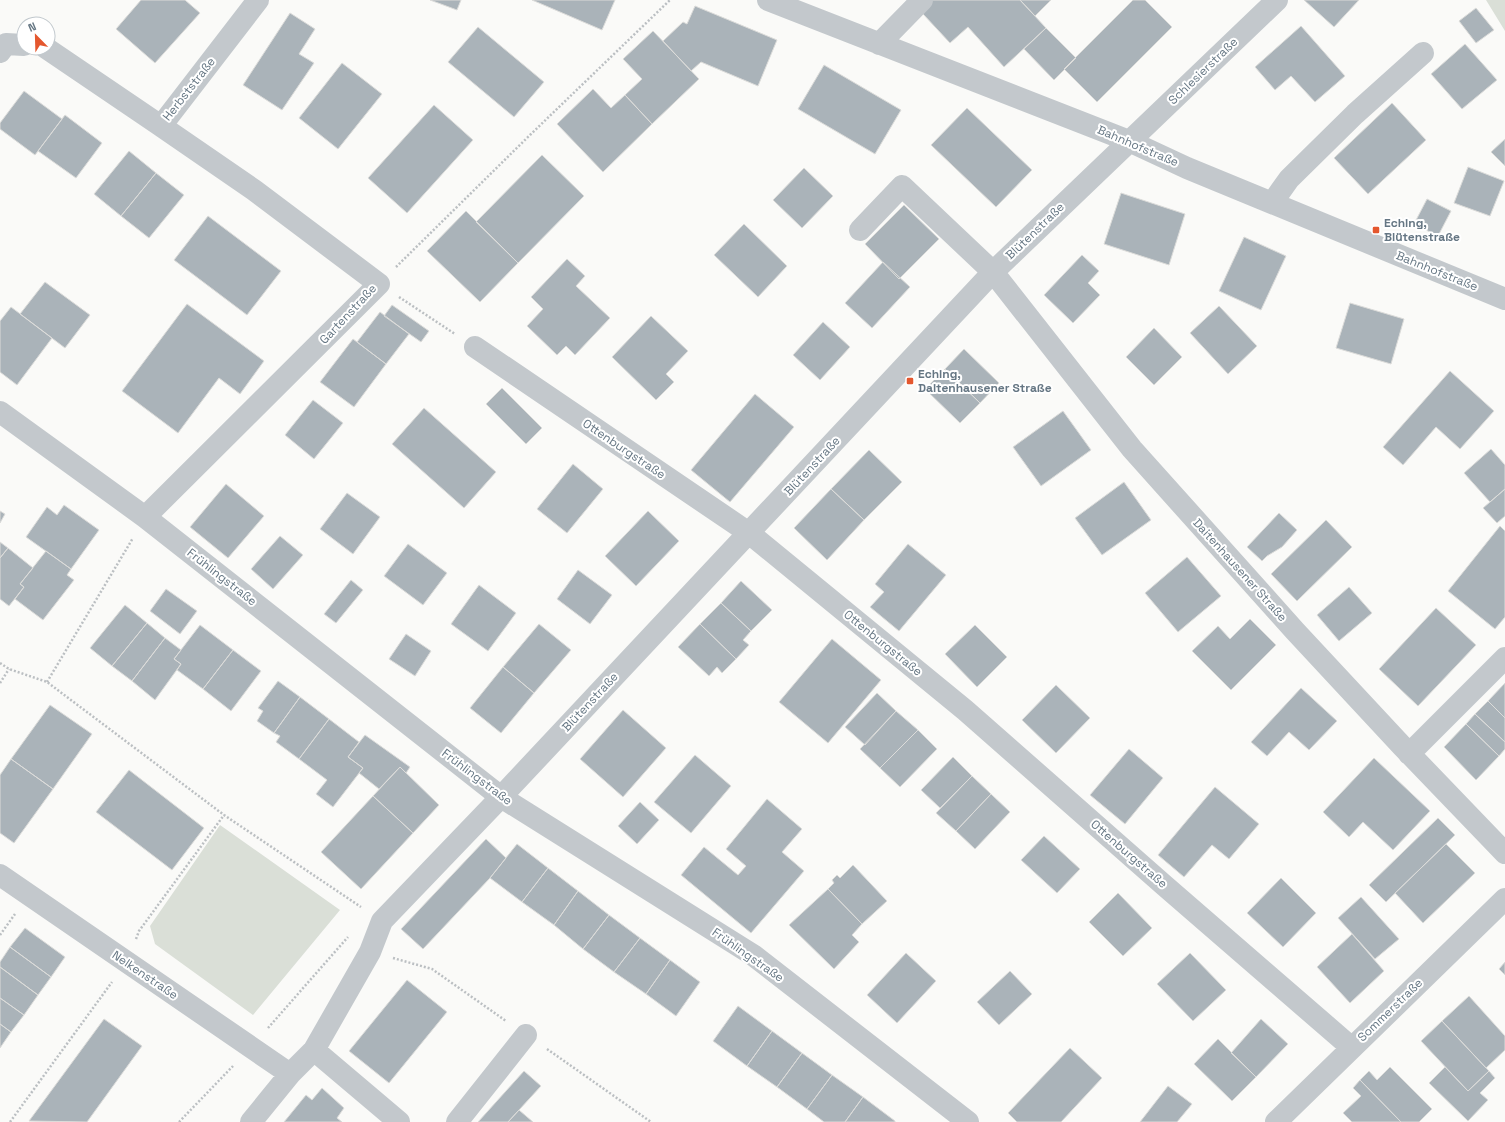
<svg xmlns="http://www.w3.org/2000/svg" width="1505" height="1122" font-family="'Space Grotesk',sans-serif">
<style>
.green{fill:#dadfd7}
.building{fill:#aab3b9;stroke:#dcdcda}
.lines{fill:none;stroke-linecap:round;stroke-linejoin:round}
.path{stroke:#bbbfc2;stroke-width:2.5;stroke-dasharray:2 2;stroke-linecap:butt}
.minor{stroke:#c3c8cc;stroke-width:22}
.poi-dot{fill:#e4572e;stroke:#fff;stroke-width:1.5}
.labels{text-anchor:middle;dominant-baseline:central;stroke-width:4;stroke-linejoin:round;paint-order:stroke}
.street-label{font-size:12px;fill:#657683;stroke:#fff}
.poi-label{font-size:12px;font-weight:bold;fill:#657683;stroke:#fff;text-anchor:start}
</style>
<rect width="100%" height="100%" fill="#fafaf8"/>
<path class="green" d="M1486,0H1505V31Z
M220,825L340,910L253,1015L155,944L150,926Z"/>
<path class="building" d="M141,0H185L200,13L155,63L116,29Z
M430,0H461L457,10Z
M532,0H615L602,30Z
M910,0H1020L1046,28L1004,67L968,27L950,43Z
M1020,0H1051L1035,16Z
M1133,0H1145L1172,27L1097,102L1064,69Z
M1304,0H1359L1334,27Z
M695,6L777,40L758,86L701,62L691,71L663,41L683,22L687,24Z
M1476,8L1494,30L1476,43L1459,21Z
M290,13L315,29L299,54L314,63L282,110L243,85Z
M1301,26L1345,76L1315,102L1291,76L1275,90L1255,67Z
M478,27L544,82L514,117L448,62Z
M1046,28L1076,58L1054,80L1024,49Z
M653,31L699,79L652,124L625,95L642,79L623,59Z
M1465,44L1497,80L1462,109L1431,74Z
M342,63L382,94L338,149L299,118Z
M824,65L901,110L875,154L798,109Z
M593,89L611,108L625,95L652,124L603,172L557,124Z
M24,91L62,119L35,155L0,129V123Z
M1392,103L1426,140L1368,194L1334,158Z
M434,105L473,140L407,213L368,178Z
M967,108L1032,170L996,207L931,145Z
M65,115L102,143L76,178L38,151Z
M1505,139V166L1491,152Z
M129,151L156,173L121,216L94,194Z
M542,155L584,196L518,263L476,222Z
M1468,167L1504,181L1490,216L1454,203Z
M804,168L833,196L802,228L773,200Z
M156,173L184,195L149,238L121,216Z
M1121,193L1185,214L1169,265L1104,244Z
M1427,199L1451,211L1438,236L1414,224Z
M904,205L939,239L899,279L865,244Z
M466,211L518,263L480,302L427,251Z
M208,216L281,271L247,315L174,260Z
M744,224L787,266L758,297L714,255Z
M1244,237L1286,256L1261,310L1219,291Z
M1082,255L1099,271L1088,283L1100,295L1073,323L1044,295Z
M567,259L585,276L576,286L610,318L575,355L566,346L557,355L527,326L543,309L531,297Z
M883,262L910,287L872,328L845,303Z
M45,282L90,315L65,348L20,314Z
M1350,303L1404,319L1391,364L1336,348Z
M187,304L264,361L240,394L219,378L178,433L122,391Z
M392,305L429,331L421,342L384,316Z
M1219,306L1257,346L1228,374L1190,333Z
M11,307L52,338L17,385L0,372V321Z
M380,312L409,334L386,364L357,342Z
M651,316L688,351L666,374L674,382L656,400L612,357Z
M823,322L850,347L820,380L793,355Z
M1154,328L1182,357L1154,385L1126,357Z
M353,339L386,364L354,407L320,382Z
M964,349L999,383L980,403L945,369Z
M945,369L980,403L960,423L925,389Z
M1450,371L1494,411L1460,449L1436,427L1403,465L1383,447Z
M502,388L542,428L526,444L486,404Z
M755,394L794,427L730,502L691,470Z
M313,400L343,423L314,459L285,435Z
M424,408L496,472L464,508L392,444Z
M1063,411L1091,450L1041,486L1013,447Z
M1491,449L1505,465V489L1490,502L1464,473Z
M869,450L902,482L864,520L831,489Z
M573,464L603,489L567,533L537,509Z
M1124,482L1151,520L1102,555L1075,518Z
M226,484L264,516L228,558L190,527Z
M831,489L864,520L827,560L794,528Z
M1505,489V516L1497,523L1483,508Z
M347,493L380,517L353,554L320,529Z
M64,505L99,530L71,569L26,537L47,507L57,515Z
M0,511L5,514L0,523Z
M648,511L679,541L636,586L605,556Z
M1279,513L1297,530L1282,547L1267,556L1262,561L1247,547Z
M1326,520L1352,547L1297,601L1271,574Z
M1500,526L1505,531V617L1495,629L1448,591Z
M280,536L303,555L273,589L251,569Z
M0,542L8,548L0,558Z
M408,544L447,573L423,605L384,576Z
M908,544L946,575L899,631L870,607L884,592L875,584Z
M8,548L33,568L20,584L24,587L9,606L0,599V558Z
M46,551L71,569L67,575L74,580L43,620L15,599L24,587L20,584Z
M1187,557L1221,596L1178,632L1145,593Z
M578,570L612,595L590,624L557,599Z
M351,580L363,590L336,623L324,614Z
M741,581L772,610L751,631L721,603Z
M479,585L516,613L488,651L451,624Z
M1349,587L1372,613L1339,641L1317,615Z
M166,589L197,611L180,634L150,611Z
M721,603L751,631L743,640L749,645L736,659L700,624Z
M125,605L147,623L112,666L90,648Z
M1436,608L1476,645L1418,706L1379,669Z
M1250,619L1276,645L1231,690L1192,651L1218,626L1230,639Z
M147,623L165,638L132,681L112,666Z
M539,624L571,650L534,693L503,667Z
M700,624L736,659L722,673L717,667L709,676L678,647Z
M200,625L233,650L203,689L177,670L181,664L174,659Z
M975,625L1007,657L977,687L945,654Z
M406,634L431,651L415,676L389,659Z
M165,638L181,650L174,659L181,664L155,700L132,681Z
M832,639L881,680L828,743L779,702Z
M233,650L261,671L231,711L203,689Z
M503,667L534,693L501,733L470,708Z
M278,681L300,697L274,733L257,721L263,711L258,708Z
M1505,683V718L1488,701Z
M1056,685L1090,718L1056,753L1022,720Z
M1301,688L1337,721L1309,750L1289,732L1267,756L1251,742Z
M877,693L896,711L865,745L845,727Z
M300,697L329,719L299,759L276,742L280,736L274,733Z
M1488,701L1505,718V742L1475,714Z
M50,705L92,734L53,789L11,759Z
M623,710L666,748L623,797L580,759Z
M896,711L918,730L880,768L860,749Z
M1475,714L1505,742V749L1499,756L1466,724Z
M329,719L359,742L348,757L363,768L333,807L316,794L327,780L299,759Z
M1466,724L1499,756L1476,780L1444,747Z
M918,730L937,749L900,787L880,768Z
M365,735L410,767L406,773L400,767L379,789L359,773L363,768L348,757Z
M1129,749L1163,778L1125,824L1090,795Z
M695,755L731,786L691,833L654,802Z
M953,757L972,776L940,808L921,790Z
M1374,758L1430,811L1393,850L1363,822L1349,837L1323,812Z
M11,759L53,789L14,843L0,833V775Z
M400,767L439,805L413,833L373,796Z
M129,770L204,828L172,870L96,812Z
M972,776L991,794L956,831L936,813Z
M1215,787L1259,824L1229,859L1212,845L1184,877L1158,855Z
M991,794L1010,812L975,849L956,831Z
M373,796L413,833L361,889L321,852Z
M767,799L802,829L782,852L804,871L751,933L681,875L704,847L738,875L746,866L726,849Z
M640,802L659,820L637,844L618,826Z
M1438,818L1455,835L1386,902L1369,885Z
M1044,836L1080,869L1057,893L1021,860Z
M486,839L506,858L490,878L423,949L401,929Z
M517,844L548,868L522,902L490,878Z
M1446,844L1475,873L1423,923L1395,893Z
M853,865L887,901L862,924L828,889L834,883L832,880L837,875L840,878Z
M548,868L578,891L554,925L522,902Z
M1281,878L1316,913L1283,947L1247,913Z
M828,889L862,924L852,935L859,942L834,969L789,925Z
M578,891L609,915L583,949L554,925Z
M1118,893L1152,928L1123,956L1089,922Z
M1361,897L1399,939L1375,959L1338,918Z
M609,915L640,938L614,972L583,949Z
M25,928L65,957L51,977L10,947Z
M1352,934L1384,971L1350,1003L1317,967Z
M640,938L670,960L646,994L614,972Z
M10,947L51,977L38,995L0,967V962Z
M906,953L936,981L897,1023L867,995Z
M1190,953L1226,990L1193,1021L1157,984Z
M670,960L700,982L676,1016L646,994Z
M1505,962V975L1499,969Z
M0,967L38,995L24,1015L0,998Z
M1010,971L1032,994L999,1025L977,1002Z
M407,980L447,1012L389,1083L349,1051Z
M1469,996L1505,1036V1050L1486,1068L1442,1021Z
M0,998L24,1015L11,1032L0,1024Z
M738,1006L772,1031L747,1066L713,1041Z
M104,1019L142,1046L87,1122L29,1121Z
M1261,1019L1288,1044L1256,1077L1231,1053Z
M1442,1021L1489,1071L1468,1091L1421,1041Z
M0,1024L11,1032L0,1048Z
M772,1031L802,1053L777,1087L747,1066Z
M1218,1039L1256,1077L1232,1101L1194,1064Z
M1070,1048L1102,1078L1061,1122H1017L1008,1113Z
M802,1053L832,1075L807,1109L777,1087Z
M1390,1067L1432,1109L1419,1122H1401L1360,1080L1369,1071L1377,1080Z
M1445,1067L1468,1091L1489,1071L1495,1078L1480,1093L1488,1100L1468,1121L1429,1083Z
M524,1071L541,1086L508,1122H478Z
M832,1075L863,1097L845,1122H824L807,1109Z
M1360,1080L1401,1122H1352L1343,1113L1361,1096L1353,1088Z
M1168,1086L1192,1104L1177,1122H1140Z
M322,1088L344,1108L337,1118L342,1122H284L306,1095L312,1100Z
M863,1097L895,1121V1122H845Z
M519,1110L533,1122H508Z"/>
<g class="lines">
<path class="path" d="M396,267L530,135L670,0
M399,297L455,334
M0,663L9,669L47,682L224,815L361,907
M47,682L133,538
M0,683L9,669
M0,935L15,914
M136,939L139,931L224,815
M393,958L432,969L506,1021
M268,1028L348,937
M547,1049L651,1122
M10,1122L112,982
M179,1122L233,1066"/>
<path class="minor" d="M768,0L1129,141L1187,168L1505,299
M879,44L922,0
M46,48L161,126L258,0
M0,52L6,44L24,45
M1272,203L1289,179L1355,114L1423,53
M860,230L902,186L993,272L1132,449L1295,631L1402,746L1505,853
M475,347L749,533L965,710L1165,886L1352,1048
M0,412L145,517L501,797L753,955L968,1122
M145,517L379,284L254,190L161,126
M1409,754L1505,658
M0,875L290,1074
M314,1050L399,1122
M251,1122L290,1074L314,1050L370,952L382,921L501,797L993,272L1277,0
M457,1122L526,1035
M1276,1122L1505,899"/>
</g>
<g class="poi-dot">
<rect x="1372" y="226" width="8" height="8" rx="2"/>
<rect x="906" y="377" width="8" height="8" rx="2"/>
</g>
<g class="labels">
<g class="street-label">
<text transform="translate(1203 71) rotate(-44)">Schlesierstraße</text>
<text transform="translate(189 89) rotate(-52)">Herbststraße</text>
<text transform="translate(1138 146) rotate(23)">Bahnhofstraße</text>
<text transform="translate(1035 231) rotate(-44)">Blütenstraße</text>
<text transform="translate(1437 271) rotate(22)">Bahnhofstraße</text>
<text transform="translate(348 314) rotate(-47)">Gartenstraße</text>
<text transform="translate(624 449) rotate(34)">Ottenburgstraße</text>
<text transform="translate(812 466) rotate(-47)">Blütenstraße</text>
<text transform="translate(1240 570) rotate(48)">Daitenhausener Straße</text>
<text transform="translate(222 577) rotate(38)">Frühlingstraße</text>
<text transform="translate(883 643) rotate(39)">Ottenburgstraße</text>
<text transform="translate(590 702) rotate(-47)">Blütenstraße</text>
<text transform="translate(477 777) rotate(37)">Frühlingstraße</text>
<text transform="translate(1129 854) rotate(41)">Ottenburgstraße</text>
<text transform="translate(748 955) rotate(35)">Frühlingstraße</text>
<text transform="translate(145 975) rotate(34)">Nelkenstraße</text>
<text transform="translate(1390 1010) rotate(-44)">Sommerstraße</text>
</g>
<g class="poi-label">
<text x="1384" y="223">Eching,<tspan x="1384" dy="14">Blütenstraße</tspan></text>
<text x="918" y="374">Eching,<tspan x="918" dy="14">Daitenhausener Straße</tspan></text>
</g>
</g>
<g transform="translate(36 36) rotate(337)"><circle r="19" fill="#ffffff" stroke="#c1c8cd"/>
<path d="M0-3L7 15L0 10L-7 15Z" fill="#e4572e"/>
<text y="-6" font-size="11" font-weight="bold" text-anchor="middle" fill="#657683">N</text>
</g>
</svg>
